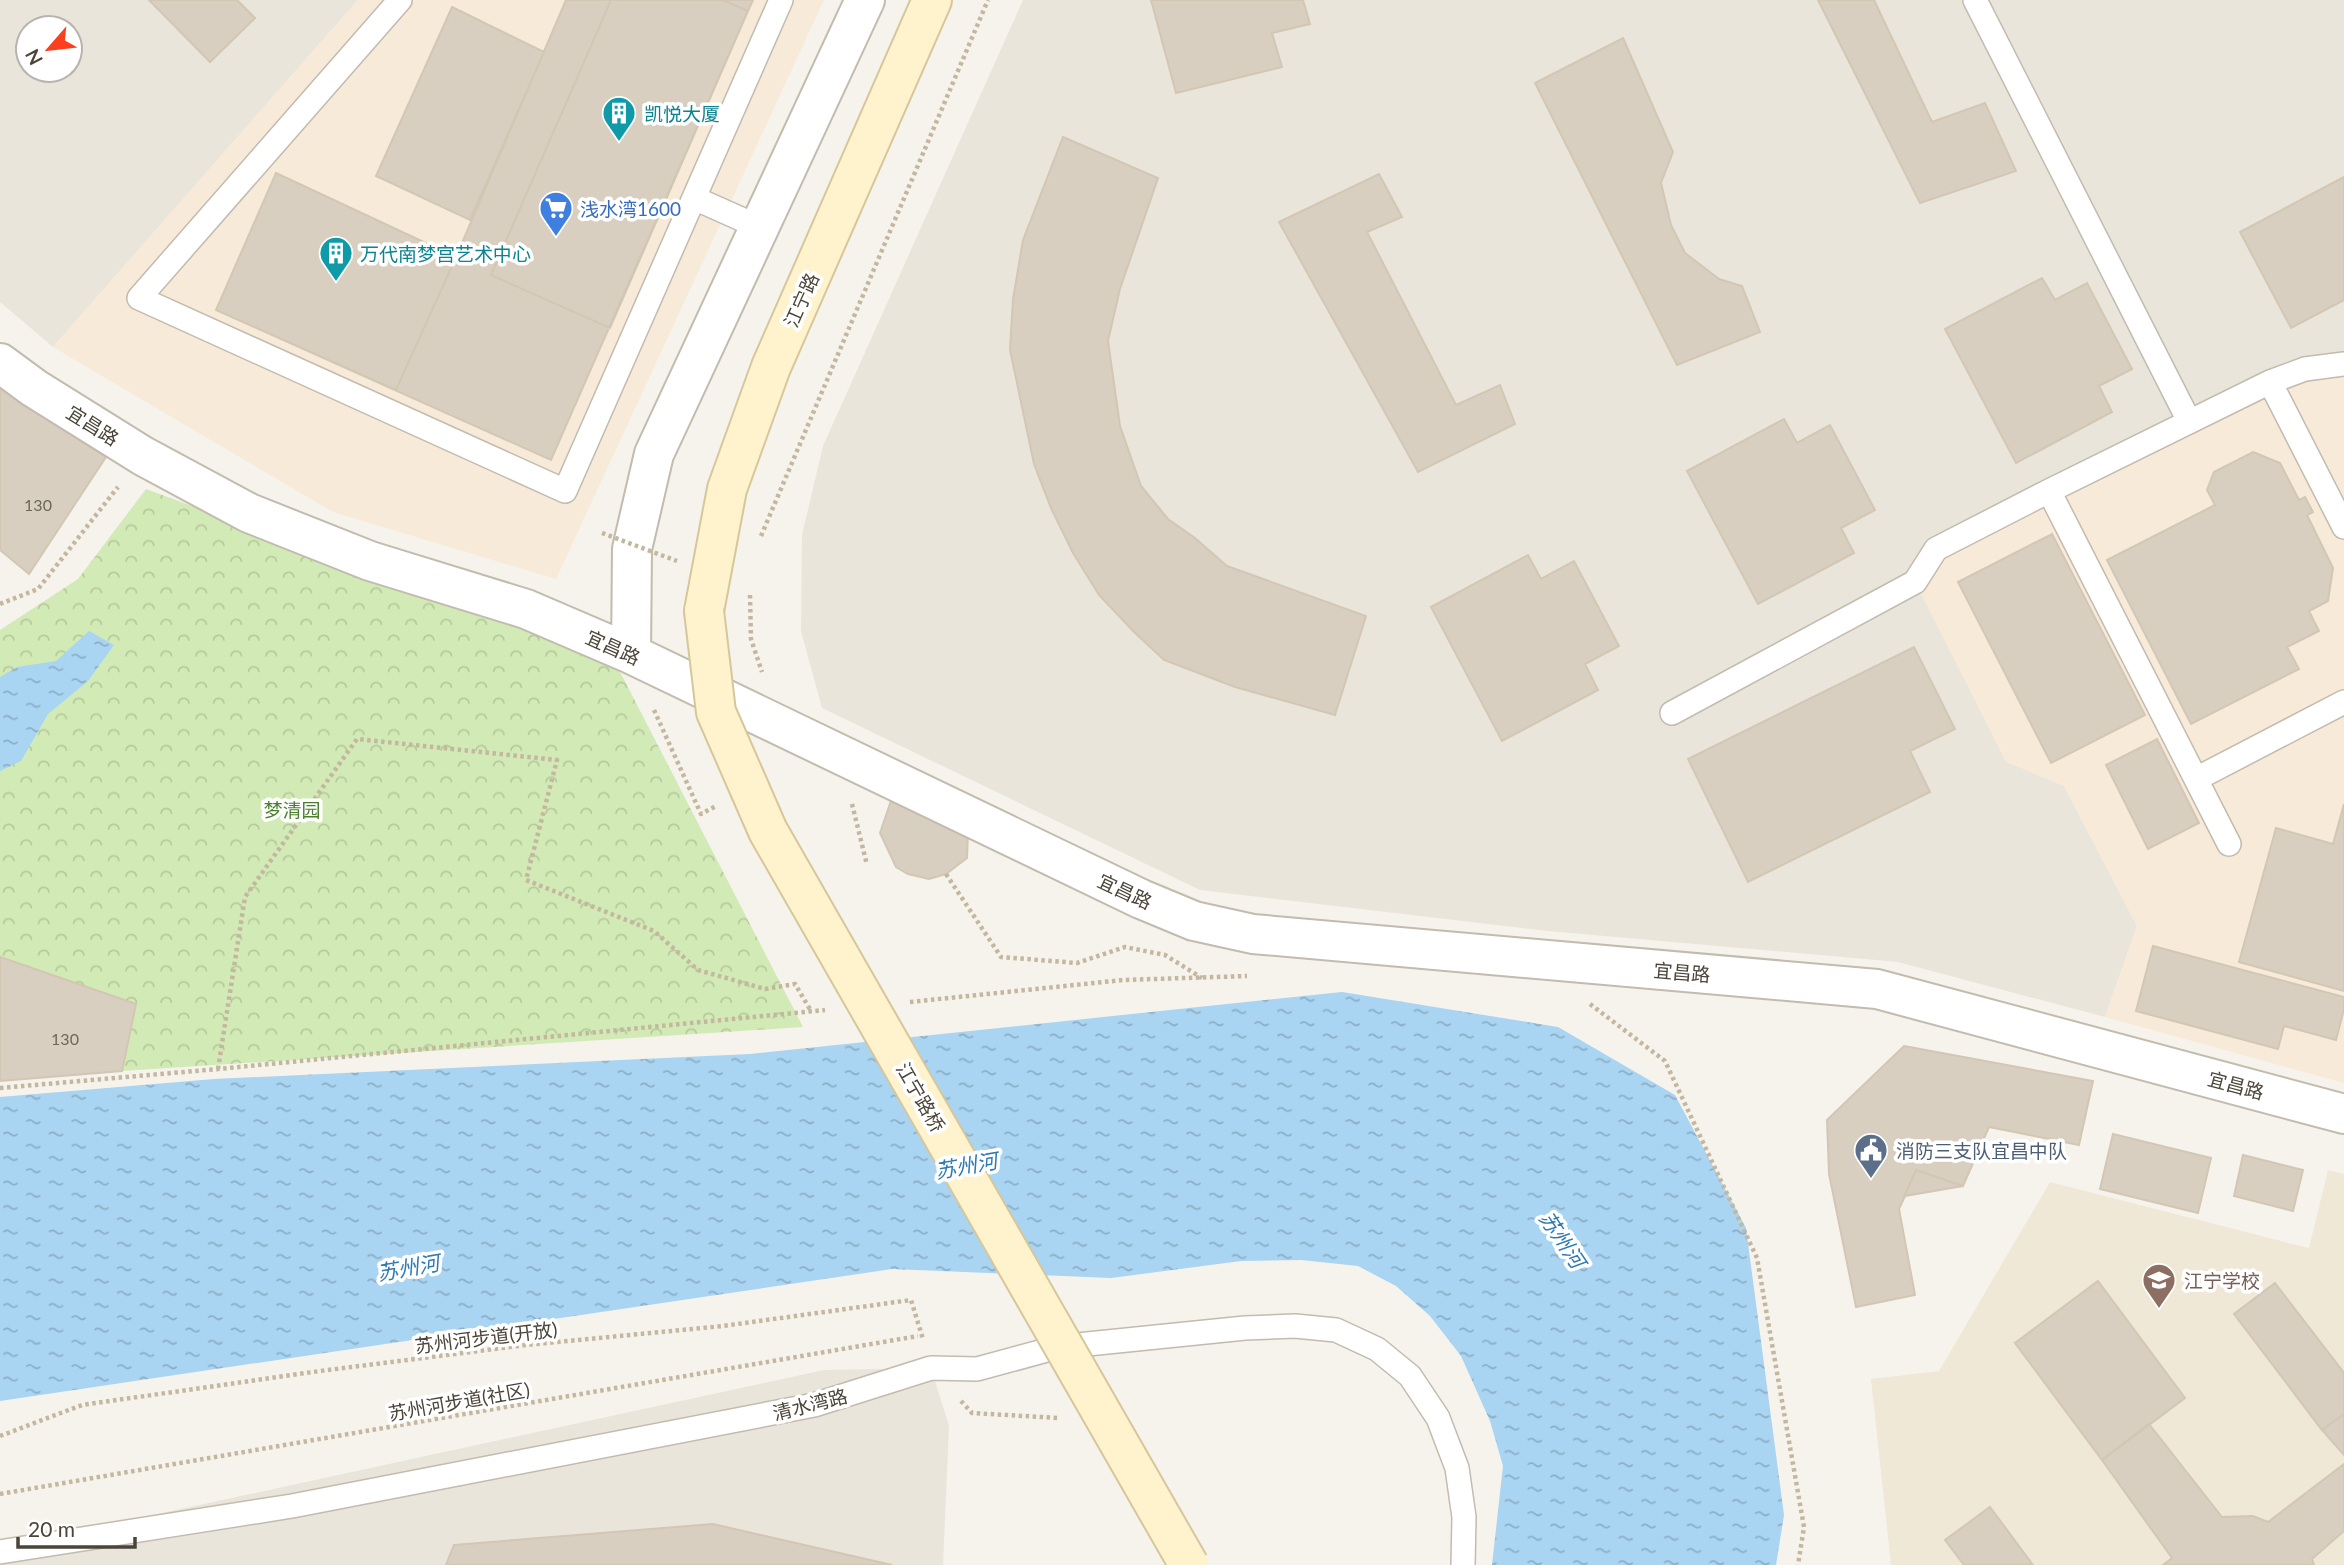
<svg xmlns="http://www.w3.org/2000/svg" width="2344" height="1565" font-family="Lato,'Noto Sans SC',sans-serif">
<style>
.residential{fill:#eae5da;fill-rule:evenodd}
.commercial{fill:#f7ead8}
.education{fill:#efe8d6}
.park{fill:url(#park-crowns)}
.water{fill:url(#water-ripples)}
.building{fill:#d8cfc1;stroke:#d3c7b4;stroke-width:2}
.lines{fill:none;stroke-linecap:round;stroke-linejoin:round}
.service-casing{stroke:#c2bbae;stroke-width:26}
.minor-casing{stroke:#c2bbae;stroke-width:42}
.secondary-casing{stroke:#d6c79b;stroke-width:42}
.path{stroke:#c4b79f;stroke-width:4.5;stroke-dasharray:3.5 3.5;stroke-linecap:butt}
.service{stroke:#fff;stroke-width:23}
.minor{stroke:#fff;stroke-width:38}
.secondary{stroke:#fff3cd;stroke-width:38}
.secondary-bridge-casing{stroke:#d6c79b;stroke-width:42;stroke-linecap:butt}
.path-bridge{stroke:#c4b79f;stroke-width:4.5;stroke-dasharray:3.5 3.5;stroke-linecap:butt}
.secondary-bridge{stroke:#fff3cd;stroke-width:38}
.labels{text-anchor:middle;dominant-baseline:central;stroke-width:7;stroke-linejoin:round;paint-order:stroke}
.number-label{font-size:16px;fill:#6e675b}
.culture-label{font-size:19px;fill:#0d838f;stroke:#fff;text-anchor:start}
.shop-label{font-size:19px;fill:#366cbe;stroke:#fff;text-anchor:start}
.street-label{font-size:19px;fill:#4b4439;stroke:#fff}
.park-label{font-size:19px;fill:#4a7f2a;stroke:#fff}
.service-label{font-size:19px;fill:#4e5e75;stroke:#fff;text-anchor:start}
.education-label{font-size:19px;fill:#785e54;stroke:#fff;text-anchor:start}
.water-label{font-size:21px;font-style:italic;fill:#2e7ab2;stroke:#fff}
</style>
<defs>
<pattern id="park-crowns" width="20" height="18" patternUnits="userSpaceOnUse" patternTransform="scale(1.75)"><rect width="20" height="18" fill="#d2eab5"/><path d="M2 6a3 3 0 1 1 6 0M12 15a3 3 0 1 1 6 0" fill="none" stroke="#b6ca9c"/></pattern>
<pattern id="water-ripples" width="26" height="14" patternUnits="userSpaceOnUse" patternTransform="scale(1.75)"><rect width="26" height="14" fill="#a9d4f2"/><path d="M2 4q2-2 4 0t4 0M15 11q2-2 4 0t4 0" fill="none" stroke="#8caec5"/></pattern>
</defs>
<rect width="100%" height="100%" fill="#f6f3ec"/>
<path class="residential" d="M0,0H358L53,347L0,302ZM28,28H70V70H28Z
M1023,0H2344V364L2006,761L2064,786L2137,926L2105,1017L1898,962L1548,931L1200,890L822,708L801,631L802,535L823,446Z
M931,1368L949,1426L943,1565H0V1548L824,1370Z"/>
<path class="commercial" d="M358,0H824L556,579L333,512L53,347Z
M2344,364V1083L2105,1017L2137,926L2064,786L2006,762L1915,582L1936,549L2217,406Z"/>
<path class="education" d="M2328,1170L2344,1174V1565H1891L1871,1379L1939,1371L2050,1182L2309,1248Z"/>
<path class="park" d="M146,489L615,662L803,1027L122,1071L136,1004L0,957V630L78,579Z"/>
<path class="water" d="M89,631L114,645L88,681L48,714L21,761L0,771V677L17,667L56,661Z
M1342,992L1558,1027L1675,1095L1746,1228L1784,1515L1776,1565H1492L1503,1466L1490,1421L1461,1356L1430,1316L1396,1286L1358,1266L1301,1260L1241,1261L1111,1278L892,1269L0,1401V1097L214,1079L750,1054Z"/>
<path class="building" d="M149,0H237L255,18L210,62Z
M566,0H723L748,11L551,460L216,310L276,173L456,257Z
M611,0H723L748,11L610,328L491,275Z
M723,0H753L748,11Z
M1151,0H1303L1310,24L1272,33L1282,67L1176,93Z
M1818,0H1874L1932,122L1985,103L2016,171L1920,203Z
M452,7L544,52L470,220L376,176Z
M1623,38L1673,152L1661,183L1671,225L1685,253L1719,279L1742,286L1760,332L1677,365L1535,83Z
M1063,137L1158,178L1120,289L1108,341L1120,426L1141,486L1168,519L1195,538L1227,566L1366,616L1335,715L1235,687L1164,660L1134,632L1099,595L1073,553L1051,508L1034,464L1010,350L1013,299L1023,240Z
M276,173L456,257L396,390L216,310Z
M1379,174L1402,217L1367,232L1456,405L1500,385L1515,424L1418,472L1279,222Z
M2344,177V300L2291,328L2240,232Z
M2042,278L2055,300L2087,283L2132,369L2099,386L2112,412L2016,463L1945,329Z
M0,388L106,457L29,574L0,550Z
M1784,419L1797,443L1830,425L1875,510L1841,528L1854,553L1758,604L1687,471Z
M2253,452L2280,463L2299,500L2305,497L2313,512L2307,515L2333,568L2328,601L2309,611L2319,631L2287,647L2299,669L2191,724L2107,560L2215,505L2207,490L2214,472Z
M2052,534L2145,715L2051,763L1958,582Z
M1528,555L1541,579L1574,561L1619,646L1585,664L1598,690L1502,741L1431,607Z
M1914,647L1955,729L1910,751L1930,792L1748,882L1688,759Z
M2157,739L2199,823L2148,849L2106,765Z
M893,795L968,832L967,858L946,874L929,879L908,874L896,867L880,833Z
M2344,804V991L2239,962L2276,828L2333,844Z
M2153,946L2344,997V1009L2336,1040L2284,1026L2278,1049L2136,1011Z
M0,957L136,1004L122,1071L0,1081Z
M1904,1046L2093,1081L2079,1145L1989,1127L1963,1186L1916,1170L1899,1209L1915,1295L1856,1307L1829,1174L1827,1120Z
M2113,1134L2211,1158L2198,1213L2100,1189Z
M2243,1155L2303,1170L2293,1211L2234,1196Z
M1916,1170L1963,1186L1905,1196L1899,1209Z
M2098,1281L2185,1398L2102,1460L2015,1343Z
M2275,1283L2344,1373V1414L2322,1430L2234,1314Z
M2344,1414V1455L2322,1430Z
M2149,1424L2222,1517L2253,1516L2268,1522L2344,1464V1531L2312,1559L2314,1565H2163L2172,1558L2102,1460Z
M1990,1507L2033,1565H1964L1945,1540Z
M713,1524L892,1565H446L454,1545Z"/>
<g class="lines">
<defs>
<path id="service" d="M400,0L139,298L565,491L781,0
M1975,0L2189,421
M694,198L759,227
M2270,382L2344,527
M2049,491L2229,844
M1672,713L1915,582L1936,549L2049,491L2270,382L2305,369L2344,364
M2196,779L2344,702
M0,1552L292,1506L814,1405L931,1368L977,1369L1058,1347L1245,1328L1295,1326L1336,1330L1377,1349L1410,1376L1438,1418L1457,1468L1464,1517L1463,1565"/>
<path id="minor" d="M0,363L34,388L143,456L249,513L370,561L526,609L631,654L1141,899L1194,921L1253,934L1877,989L2344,1114
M631,654L632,549L654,454L865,0"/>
<path id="secondary" d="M704,611L727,489L771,367L932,0"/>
</defs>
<use href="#service" class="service-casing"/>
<use href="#minor" class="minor-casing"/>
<use href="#secondary" class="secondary-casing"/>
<path class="path" d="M761,536L988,0
M750,595L751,639L762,672
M0,604L38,589L118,487
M654,710L701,814L716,806
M852,804L867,865
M946,874L1001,957L1077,963L1125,947L1165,955L1202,978
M910,1002L1123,980L1247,976
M1590,1004L1665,1061L1757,1258L1804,1527L1798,1565
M218,1069L245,897L357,739L557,760L526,880L654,931L698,970L765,989L795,984L811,1011
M0,1088L218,1069L825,1010
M961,1401L972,1413L1059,1418
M0,1436L82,1405L320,1371L526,1345L723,1326L911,1300L923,1339
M0,1494L918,1336"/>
<use href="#service" class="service"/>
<use href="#minor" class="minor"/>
<use href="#secondary" class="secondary"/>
<defs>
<path id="secondary-bridge" d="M704,611L716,712L768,831L1189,1565"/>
</defs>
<use href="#secondary-bridge" class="secondary-bridge-casing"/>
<path class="path-bridge" d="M602,533L677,561"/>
<use href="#secondary-bridge" class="secondary-bridge"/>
</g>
<defs>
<symbol id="building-pin" viewBox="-11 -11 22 30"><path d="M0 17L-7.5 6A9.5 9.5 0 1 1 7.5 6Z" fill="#0f9aa8" stroke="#fff"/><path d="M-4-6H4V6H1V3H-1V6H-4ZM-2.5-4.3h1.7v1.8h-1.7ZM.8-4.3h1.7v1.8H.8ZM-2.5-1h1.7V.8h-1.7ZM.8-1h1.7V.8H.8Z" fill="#fff"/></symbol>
<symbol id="supermarket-pin" viewBox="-11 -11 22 30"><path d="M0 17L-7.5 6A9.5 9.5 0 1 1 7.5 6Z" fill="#3f7fe0" stroke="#fff"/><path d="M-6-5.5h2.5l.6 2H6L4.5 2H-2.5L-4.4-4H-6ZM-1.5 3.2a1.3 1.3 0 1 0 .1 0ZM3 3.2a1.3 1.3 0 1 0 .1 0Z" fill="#fff"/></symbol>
<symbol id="civic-pin" viewBox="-11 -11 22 30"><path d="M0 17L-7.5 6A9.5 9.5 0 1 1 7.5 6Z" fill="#5c6f8a" stroke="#fff"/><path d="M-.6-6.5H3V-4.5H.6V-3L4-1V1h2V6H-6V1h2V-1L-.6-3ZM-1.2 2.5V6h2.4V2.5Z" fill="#fff"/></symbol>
<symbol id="school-pin" viewBox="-11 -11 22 30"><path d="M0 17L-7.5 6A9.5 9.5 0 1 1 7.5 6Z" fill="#8d6e63" stroke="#fff"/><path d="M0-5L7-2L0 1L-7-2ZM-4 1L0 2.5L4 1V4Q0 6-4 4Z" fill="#fff"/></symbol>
</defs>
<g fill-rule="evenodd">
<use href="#building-pin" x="600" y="94" width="38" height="52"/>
<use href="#supermarket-pin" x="537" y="189" width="38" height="52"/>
<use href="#building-pin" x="317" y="234" width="38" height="52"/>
<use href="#civic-pin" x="1852" y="1131" width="38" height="52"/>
<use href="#school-pin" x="2140" y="1261" width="38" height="52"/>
</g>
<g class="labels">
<g class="number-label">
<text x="38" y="504">130</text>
<text x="65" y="1038">130</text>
</g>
<g class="culture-label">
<text x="644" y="113">凯悦大厦</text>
<text x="360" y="253">万代南梦宫艺术中心</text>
</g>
<g class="shop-label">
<text x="580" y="208">浅水湾1600</text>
</g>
<g class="street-label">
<text transform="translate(801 300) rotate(-66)">江宁路</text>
<text transform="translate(93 425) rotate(32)">宜昌路</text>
<text transform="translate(613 647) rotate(24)">宜昌路</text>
<text transform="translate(1125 891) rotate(25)">宜昌路</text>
<text transform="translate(1682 972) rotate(5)">宜昌路</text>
<text transform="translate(2236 1085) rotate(15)">宜昌路</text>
<text transform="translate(921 1097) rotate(60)">江宁路桥</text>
<text transform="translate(486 1337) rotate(-7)">苏州河步道(开放)</text>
<text transform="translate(459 1401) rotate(-10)">苏州河步道(社区)</text>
<text transform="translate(810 1404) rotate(-14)">清水湾路</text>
</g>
<g class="park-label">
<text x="292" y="809">梦清园</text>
</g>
<g class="service-label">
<text x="1896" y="1150">消防三支队宜昌中队</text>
</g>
<g class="education-label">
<text x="2184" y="1280">江宁学校</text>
</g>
<g class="water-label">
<text transform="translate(966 1165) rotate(-10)">苏州河</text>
<text transform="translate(1563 1239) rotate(56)">苏州河</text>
<text transform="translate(408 1267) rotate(-10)">苏州河</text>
</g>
</g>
<g transform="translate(49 49) rotate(242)"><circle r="33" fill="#ffffff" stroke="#b7b4b0" stroke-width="2"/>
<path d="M0-5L12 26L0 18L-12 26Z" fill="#fc3f1d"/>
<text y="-10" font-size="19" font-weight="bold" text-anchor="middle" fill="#4b4439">N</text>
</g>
<path d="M18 1537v10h117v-10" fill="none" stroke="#4b4439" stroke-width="3.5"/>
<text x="28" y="1537" font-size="21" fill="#4b4439" stroke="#ffffff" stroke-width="5" paint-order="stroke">20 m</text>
</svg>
